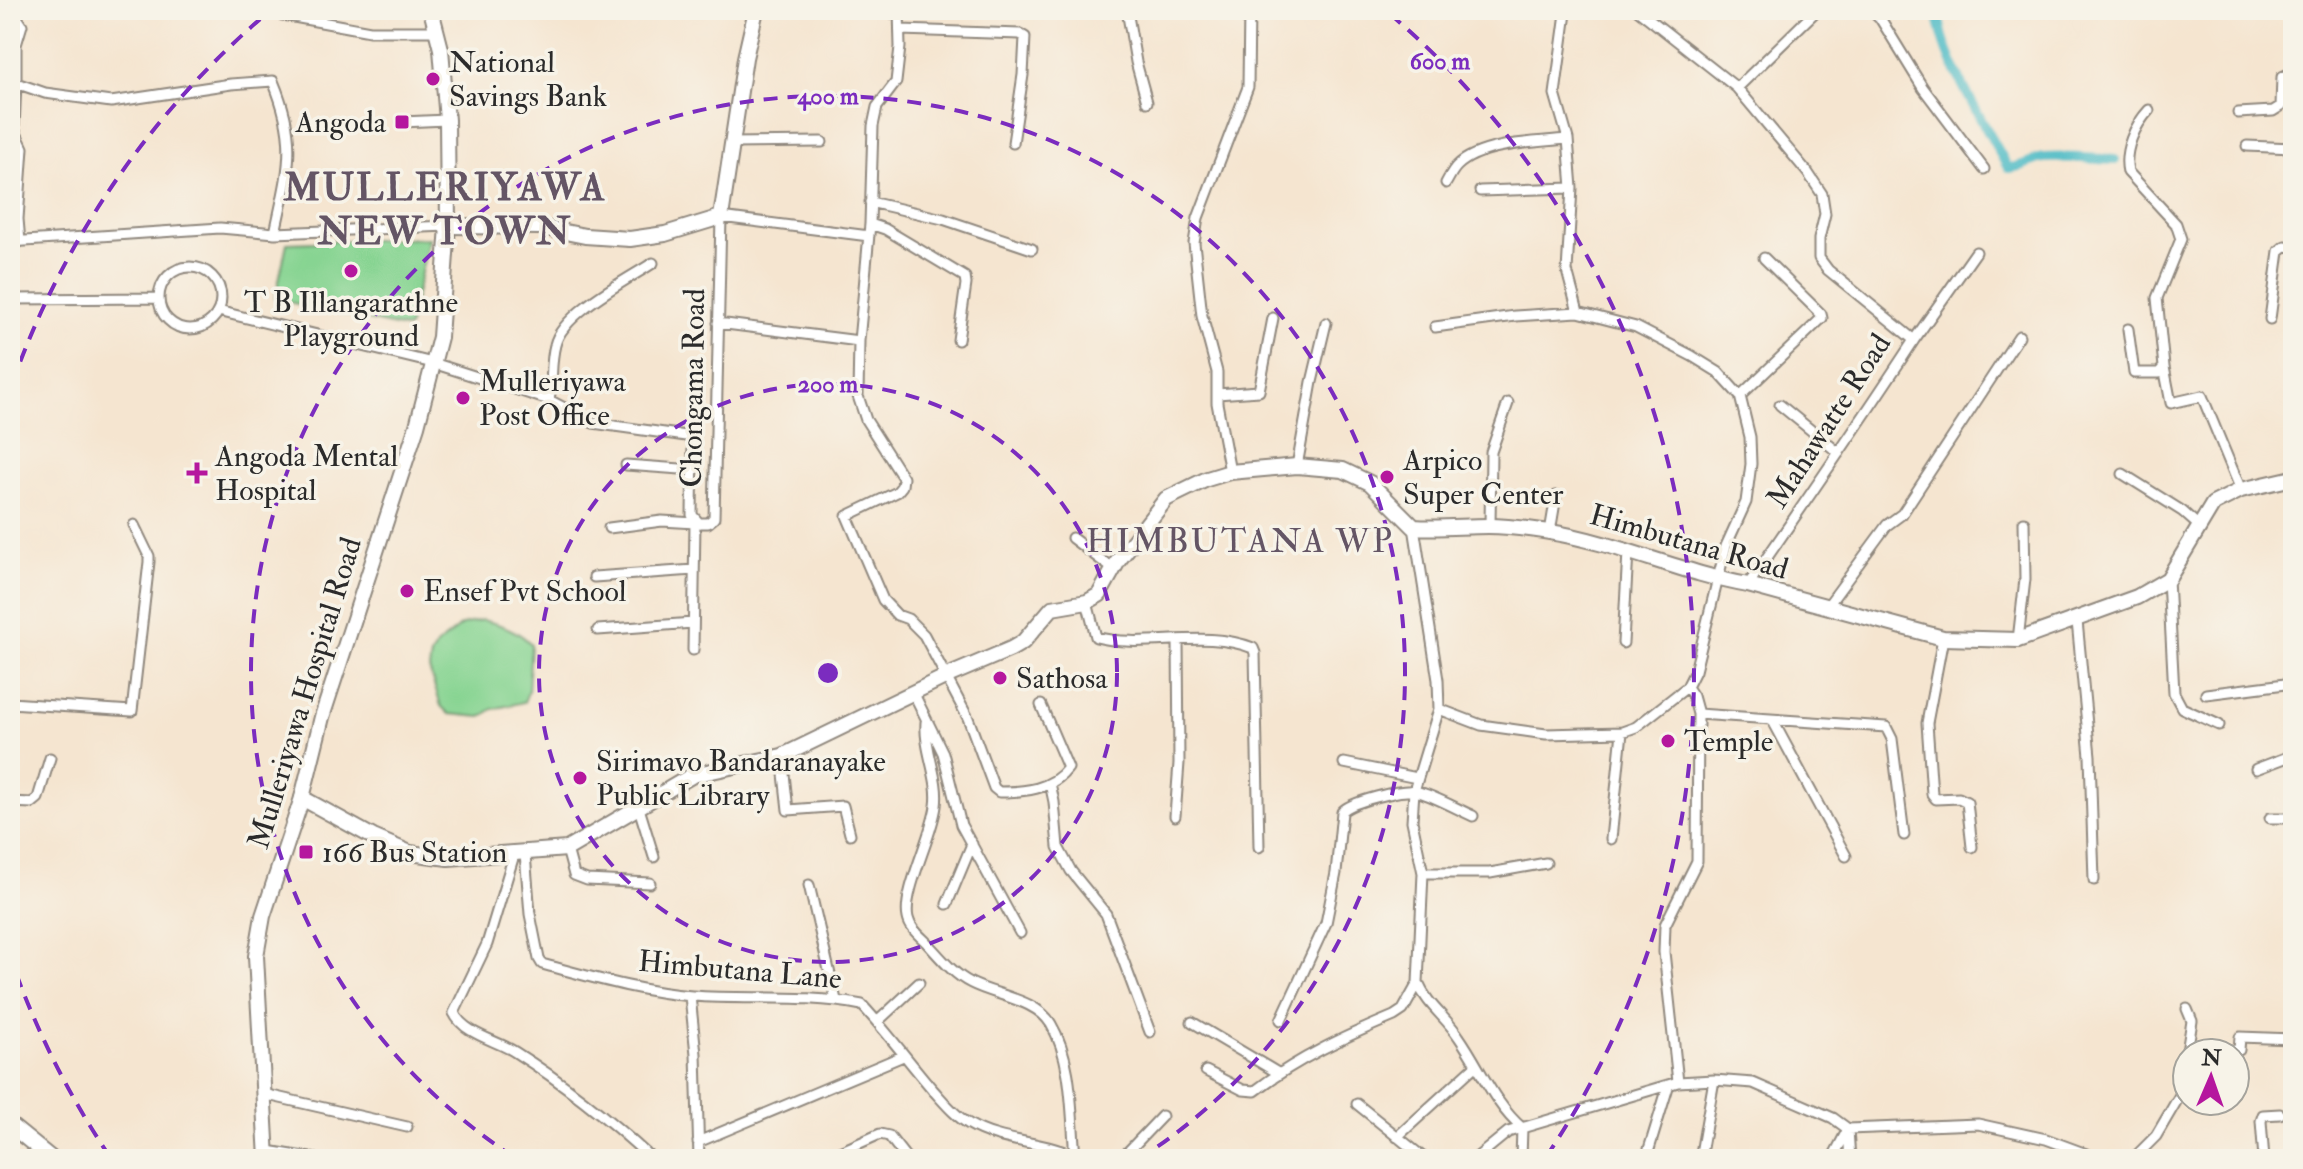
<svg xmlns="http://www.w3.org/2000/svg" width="2303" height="1169" font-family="'IM FELL Double Pica',serif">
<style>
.green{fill:#87d492;stroke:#59805e;stroke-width:2}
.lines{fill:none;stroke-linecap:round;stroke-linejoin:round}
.canal{stroke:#4dbbc6;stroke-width:10}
.street-casing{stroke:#90887e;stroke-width:13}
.secondary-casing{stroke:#90887e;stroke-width:18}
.primary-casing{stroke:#90887e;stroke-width:18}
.street{stroke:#fff;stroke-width:9}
.secondary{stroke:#fff;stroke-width:14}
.primary{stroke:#fff;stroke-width:14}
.ring{fill:none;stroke:#7b2cbf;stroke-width:4;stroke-dasharray:14 10}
.poi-dot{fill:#b5179e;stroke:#f7f3e8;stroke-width:3}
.labels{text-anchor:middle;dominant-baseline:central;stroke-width:7;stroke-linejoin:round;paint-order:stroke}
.poi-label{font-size:30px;fill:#2b2b2b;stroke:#f7f3e8;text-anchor:start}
.street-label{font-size:30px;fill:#2b2b2b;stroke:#f7f3e8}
.quarter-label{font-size:34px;letter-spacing:2px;fill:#645565;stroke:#f7f3e8}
.district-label{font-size:38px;font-weight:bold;letter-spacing:2px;fill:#645565;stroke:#f7f3e8}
.centre{fill:#7b2cbf;stroke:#f7f3e8;stroke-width:4}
.ring-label{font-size:24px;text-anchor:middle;font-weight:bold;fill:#7b2cbf;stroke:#f7f3e8;stroke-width:7;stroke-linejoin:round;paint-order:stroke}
</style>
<rect width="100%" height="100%" fill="#f7f3e8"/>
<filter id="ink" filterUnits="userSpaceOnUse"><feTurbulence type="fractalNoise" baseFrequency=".0125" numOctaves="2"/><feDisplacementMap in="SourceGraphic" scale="16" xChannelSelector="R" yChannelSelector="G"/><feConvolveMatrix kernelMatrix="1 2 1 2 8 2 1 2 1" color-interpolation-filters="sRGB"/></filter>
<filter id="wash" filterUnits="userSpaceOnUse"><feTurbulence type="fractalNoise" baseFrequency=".006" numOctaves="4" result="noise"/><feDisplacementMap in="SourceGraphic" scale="32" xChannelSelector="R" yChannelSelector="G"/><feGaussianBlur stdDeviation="1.8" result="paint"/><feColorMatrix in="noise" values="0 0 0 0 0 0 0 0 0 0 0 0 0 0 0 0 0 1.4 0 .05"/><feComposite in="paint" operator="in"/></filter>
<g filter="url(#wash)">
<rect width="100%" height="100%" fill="#f5e5d0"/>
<path class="green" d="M429,238L408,329L275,299L287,243Z
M482,620C501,624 518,630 531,644L528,692L524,702L493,709L481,717L449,714L441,706L429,669L431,656L436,646L462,625Z"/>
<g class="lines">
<path class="canal" d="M1938,10C1940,56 1986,126 2008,168C2021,168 2031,160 2044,158C2067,156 2092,159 2115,160"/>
</g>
</g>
<g filter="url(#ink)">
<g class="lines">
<defs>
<path id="street" d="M12,10L22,25L16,45V83L45,93L111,102L231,84L273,81C299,143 288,171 275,233
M256,10L370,31H436
M881,10L899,15
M899,10L900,47L896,82L877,107L873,126L870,224L859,341L858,396L866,420L903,478L902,486L897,492L847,516L883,600L897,615L908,619L924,635L968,718L994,788L999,792C1023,792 1052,790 1068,768L1041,705
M1127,10L1136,62L1147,102
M1564,10L1566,13L1555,94L1568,139L1572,188L1567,271L1578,312
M1638,10L1737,88L1808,173L1822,194L1825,214L1819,239V258L1828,270L1914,340C1860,423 1804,504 1748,585
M1872,10L1880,18L1923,88L1984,169
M901,30L1020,34L1025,37L1023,75L1013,143
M16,83L14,129L23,148L18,219L20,242
M1737,88L1817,10
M2149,110C2135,125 2123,151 2128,172L2176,224L2181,239L2157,298L2164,367L2171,403L2202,396L2241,490
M2238,113L2273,111L2281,106L2282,77L2293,72
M402,122L447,120
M732,143L822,142
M2247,146L2293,148
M1446,183C1449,178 1452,171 1457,166C1480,143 1537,142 1568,139
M1480,191L1572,188
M870,202L943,219L1032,249
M870,224L885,229L965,277L966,284L958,340
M10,242L220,228L275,233L448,226
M159 298a31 31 0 1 1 62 0a31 31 0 1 1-62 0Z
M10,299L159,298
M218,311L433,363L549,400L593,423L693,437L692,515L699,523H708L714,518L721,217L869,236
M2270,319L2279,251L2285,246L2293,247
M718,323L859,341
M1435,327L1515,316L1578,312L1636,327L1692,356L1718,372L1740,396L1750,437L1751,464L1746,502L1726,546L1695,671L1687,687L1693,696L1698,714L1697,861L1665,925L1664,952L1678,1082
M2128,329L2134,373H2159L2164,367
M1914,340L1976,252
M1217,394L1259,391L1273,318
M1740,396L1822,318L1821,314L1764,258
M549,400C553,382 550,363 555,345C562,313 627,280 653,263
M1780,405L1839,453
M626,465L694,470
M1297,466L1312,382L1326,323
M1230,472L1217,403V372L1202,316L1194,243L1198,218L1248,87L1249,10
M2123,474L2182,511L2199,526
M1490,526L1491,452L1508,403
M1414,527L1438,680L1439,709L1414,791L1412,821L1423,873L1418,983C1427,1005 1446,1017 1459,1037C1480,1067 1494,1104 1522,1128
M609,528L662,521L695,523
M1550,532L1556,496
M1072,538L1113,569
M594,577L694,570
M2168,579L2174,693L2182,708L2219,725
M1087,602L1096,637C1146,650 1204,628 1253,648L1255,653L1259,847
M1826,608L1887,525L1902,514L2019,336
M2077,621L2090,756L2094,880
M598,630L693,623
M1943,638L1927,723L1932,794L1936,799L1959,798L1967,802L1972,847
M2018,640L2025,579L2024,522
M1623,643L1628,552
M693,650L695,523L693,518
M914,694L943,753L961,825L1020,933
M2206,694L2293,683
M10,703L132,711L149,562V556L134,525
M1439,709L1481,725L1546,734L1622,732L1636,727L1687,687
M1698,714L1886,727L1892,739L1904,835
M1773,721L1846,856
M926,722C924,752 940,778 936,806C932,837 902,893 908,918C910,928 919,935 926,942C940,957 953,974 971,983C996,996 1036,999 1051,1024C1073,1061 1071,1114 1075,1156
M782,756L788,810L843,806L850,834
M1344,763L1417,778
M2256,769L2293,755
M1050,783L1054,802L1058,847L1071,871L1106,914L1150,1032
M10,802L32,803L38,798L50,758
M638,805L654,857
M1175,816L1179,763L1178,640
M2270,818H2293
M1611,839L1622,732
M567,849L574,875L587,880L650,883
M525,854L530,914L539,959L542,964C591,977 641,992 692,996C749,1000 806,994 862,1005C887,1032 909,1062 933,1090C944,1102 955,1116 969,1124C1002,1144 1046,1140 1080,1159
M514,855L487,944L454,1013C464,1034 496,1040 515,1052C564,1083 610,1120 652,1159
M1423,873H1490L1546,863
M809,885L836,1000
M947,904L972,844
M690,996L696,1054L699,1159
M1281,1020L1326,923L1336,873L1342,812C1349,802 1402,789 1414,791C1427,792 1459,810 1473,816
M877,1022L919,983
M1192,1022L1278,1073
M2198,1051L2239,1050L2240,1037L2293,1039
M1206,1071L1243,1090L1255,1091C1298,1058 1344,1037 1394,1016L1403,1010L1418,983
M263,1094L407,1127
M1357,1104L1425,1159
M1848,1130L1850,1159
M1397,1137L1476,1065
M698,1142L903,1056
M268,1151L316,1159
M824,1159L880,1134L889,1136L907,1159
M1121,1159L1162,1116
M1475,1159L1508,1132L1678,1082L1714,1080L1753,1083L1833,1118L1848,1129L1978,1124L2046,1139L2100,1159
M1521,1159L1522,1128
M1646,1159L1668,1087
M1700,1159L1714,1080
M1832,1159L1848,1129
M2133,1159L2156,1136L2180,1095L2192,1021L2187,1009
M2264,1159L2261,1121L2263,1115L2280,1114"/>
<path id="secondary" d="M448,226L540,227L585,236L630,239L665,234L721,217L745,58L756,10
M302,798L373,837L410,853L448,858L567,849L693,775L782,756L945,677L1011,649L1023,642L1052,608L1087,602L1099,595L1118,561L1166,499L1207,479L1230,472L1297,466L1343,470L1370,483L1414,527C1439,529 1463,526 1488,526C1508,526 1530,529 1550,532C1618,543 1681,573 1748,585L1943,638L2018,640L2137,597L2168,579L2213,504L2241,490L2293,478"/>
<path id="primary" d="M10,1125L52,1159
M267,1159L256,956L263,916L302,798L322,717L417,426L440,337L448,226L447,120L441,49L431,10"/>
</defs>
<use href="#street" class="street-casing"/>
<use href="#secondary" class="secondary-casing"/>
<use href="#primary" class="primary-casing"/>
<use href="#street" class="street"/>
<use href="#secondary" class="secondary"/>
<use href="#primary" class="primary"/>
</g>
</g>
<g class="ring">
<circle cx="828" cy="673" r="289"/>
<path d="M514 1157A577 577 0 1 1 1142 1157"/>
<path d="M110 1157A866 866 0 0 1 12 962M12 384A866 866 0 0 1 266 14M1390 14A866 866 0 0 1 1546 1157"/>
</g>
<g class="poi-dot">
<circle cx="433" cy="79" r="8"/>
<rect x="394" y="114" width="16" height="16" rx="4"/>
<circle cx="351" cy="271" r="8"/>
<circle cx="463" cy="398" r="8"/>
<path d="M193 461h8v8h8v8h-8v8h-8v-8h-8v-8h8z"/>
<circle cx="1387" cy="477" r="8"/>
<circle cx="407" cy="591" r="8"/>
<circle cx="1000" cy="678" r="8"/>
<circle cx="1668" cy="741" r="8"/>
<circle cx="580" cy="778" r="8"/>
<rect x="298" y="844" width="16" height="16" rx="4"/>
</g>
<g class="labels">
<g class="poi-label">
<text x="449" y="62">National<tspan x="449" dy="34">Savings Bank</tspan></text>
<text x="386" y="122" text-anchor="end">Angoda</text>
<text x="351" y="302" text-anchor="middle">T B Illangarathne<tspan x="351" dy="34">Playground</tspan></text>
<text x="479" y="381">Mulleriyawa<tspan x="479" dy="34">Post Office</tspan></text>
<text x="215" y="456">Angoda Mental<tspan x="215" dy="34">Hospital</tspan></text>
<text x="1403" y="460">Arpico<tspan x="1403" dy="34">Super Center</tspan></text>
<text x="423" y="591">Ensef Pvt School</text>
<text x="1016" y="678">Sathosa</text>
<text x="1684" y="741">Temple</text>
<text x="596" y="761">Sirimavo Bandaranayake<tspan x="596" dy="34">Public Library</tspan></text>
<text x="322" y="852">166 Bus Station</text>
</g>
<g class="street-label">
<text transform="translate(693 388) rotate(-89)">Chongama Road</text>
<text transform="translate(1829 421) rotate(-57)">Mahawatte Road</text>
<text transform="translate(1689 542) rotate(16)">Himbutana Road</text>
<text transform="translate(305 693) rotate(-73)">Mulleriyawa Hospital Road</text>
<text transform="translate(740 970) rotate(5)">Himbutana Lane</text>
</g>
<g class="quarter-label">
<text x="1240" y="541">HIMBUTANA WP</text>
</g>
<g class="district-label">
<text x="445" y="188">MULLERIYAWA<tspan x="445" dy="44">NEW TOWN</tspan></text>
</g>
</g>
<circle cx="828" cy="673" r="12" class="centre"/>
<g class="ring-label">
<text x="1440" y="69">600 m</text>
<text x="828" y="104">400 m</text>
<text x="828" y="392">200 m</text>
</g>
<rect width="2303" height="1169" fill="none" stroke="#f7f3e8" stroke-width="40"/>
<g transform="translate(2211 1077) rotate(2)"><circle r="38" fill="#f7f3e8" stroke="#a5a39c" stroke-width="2"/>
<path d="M0-6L14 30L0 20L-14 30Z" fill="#b5179e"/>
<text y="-12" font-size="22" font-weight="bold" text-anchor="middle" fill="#2b2b2b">N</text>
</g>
</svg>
